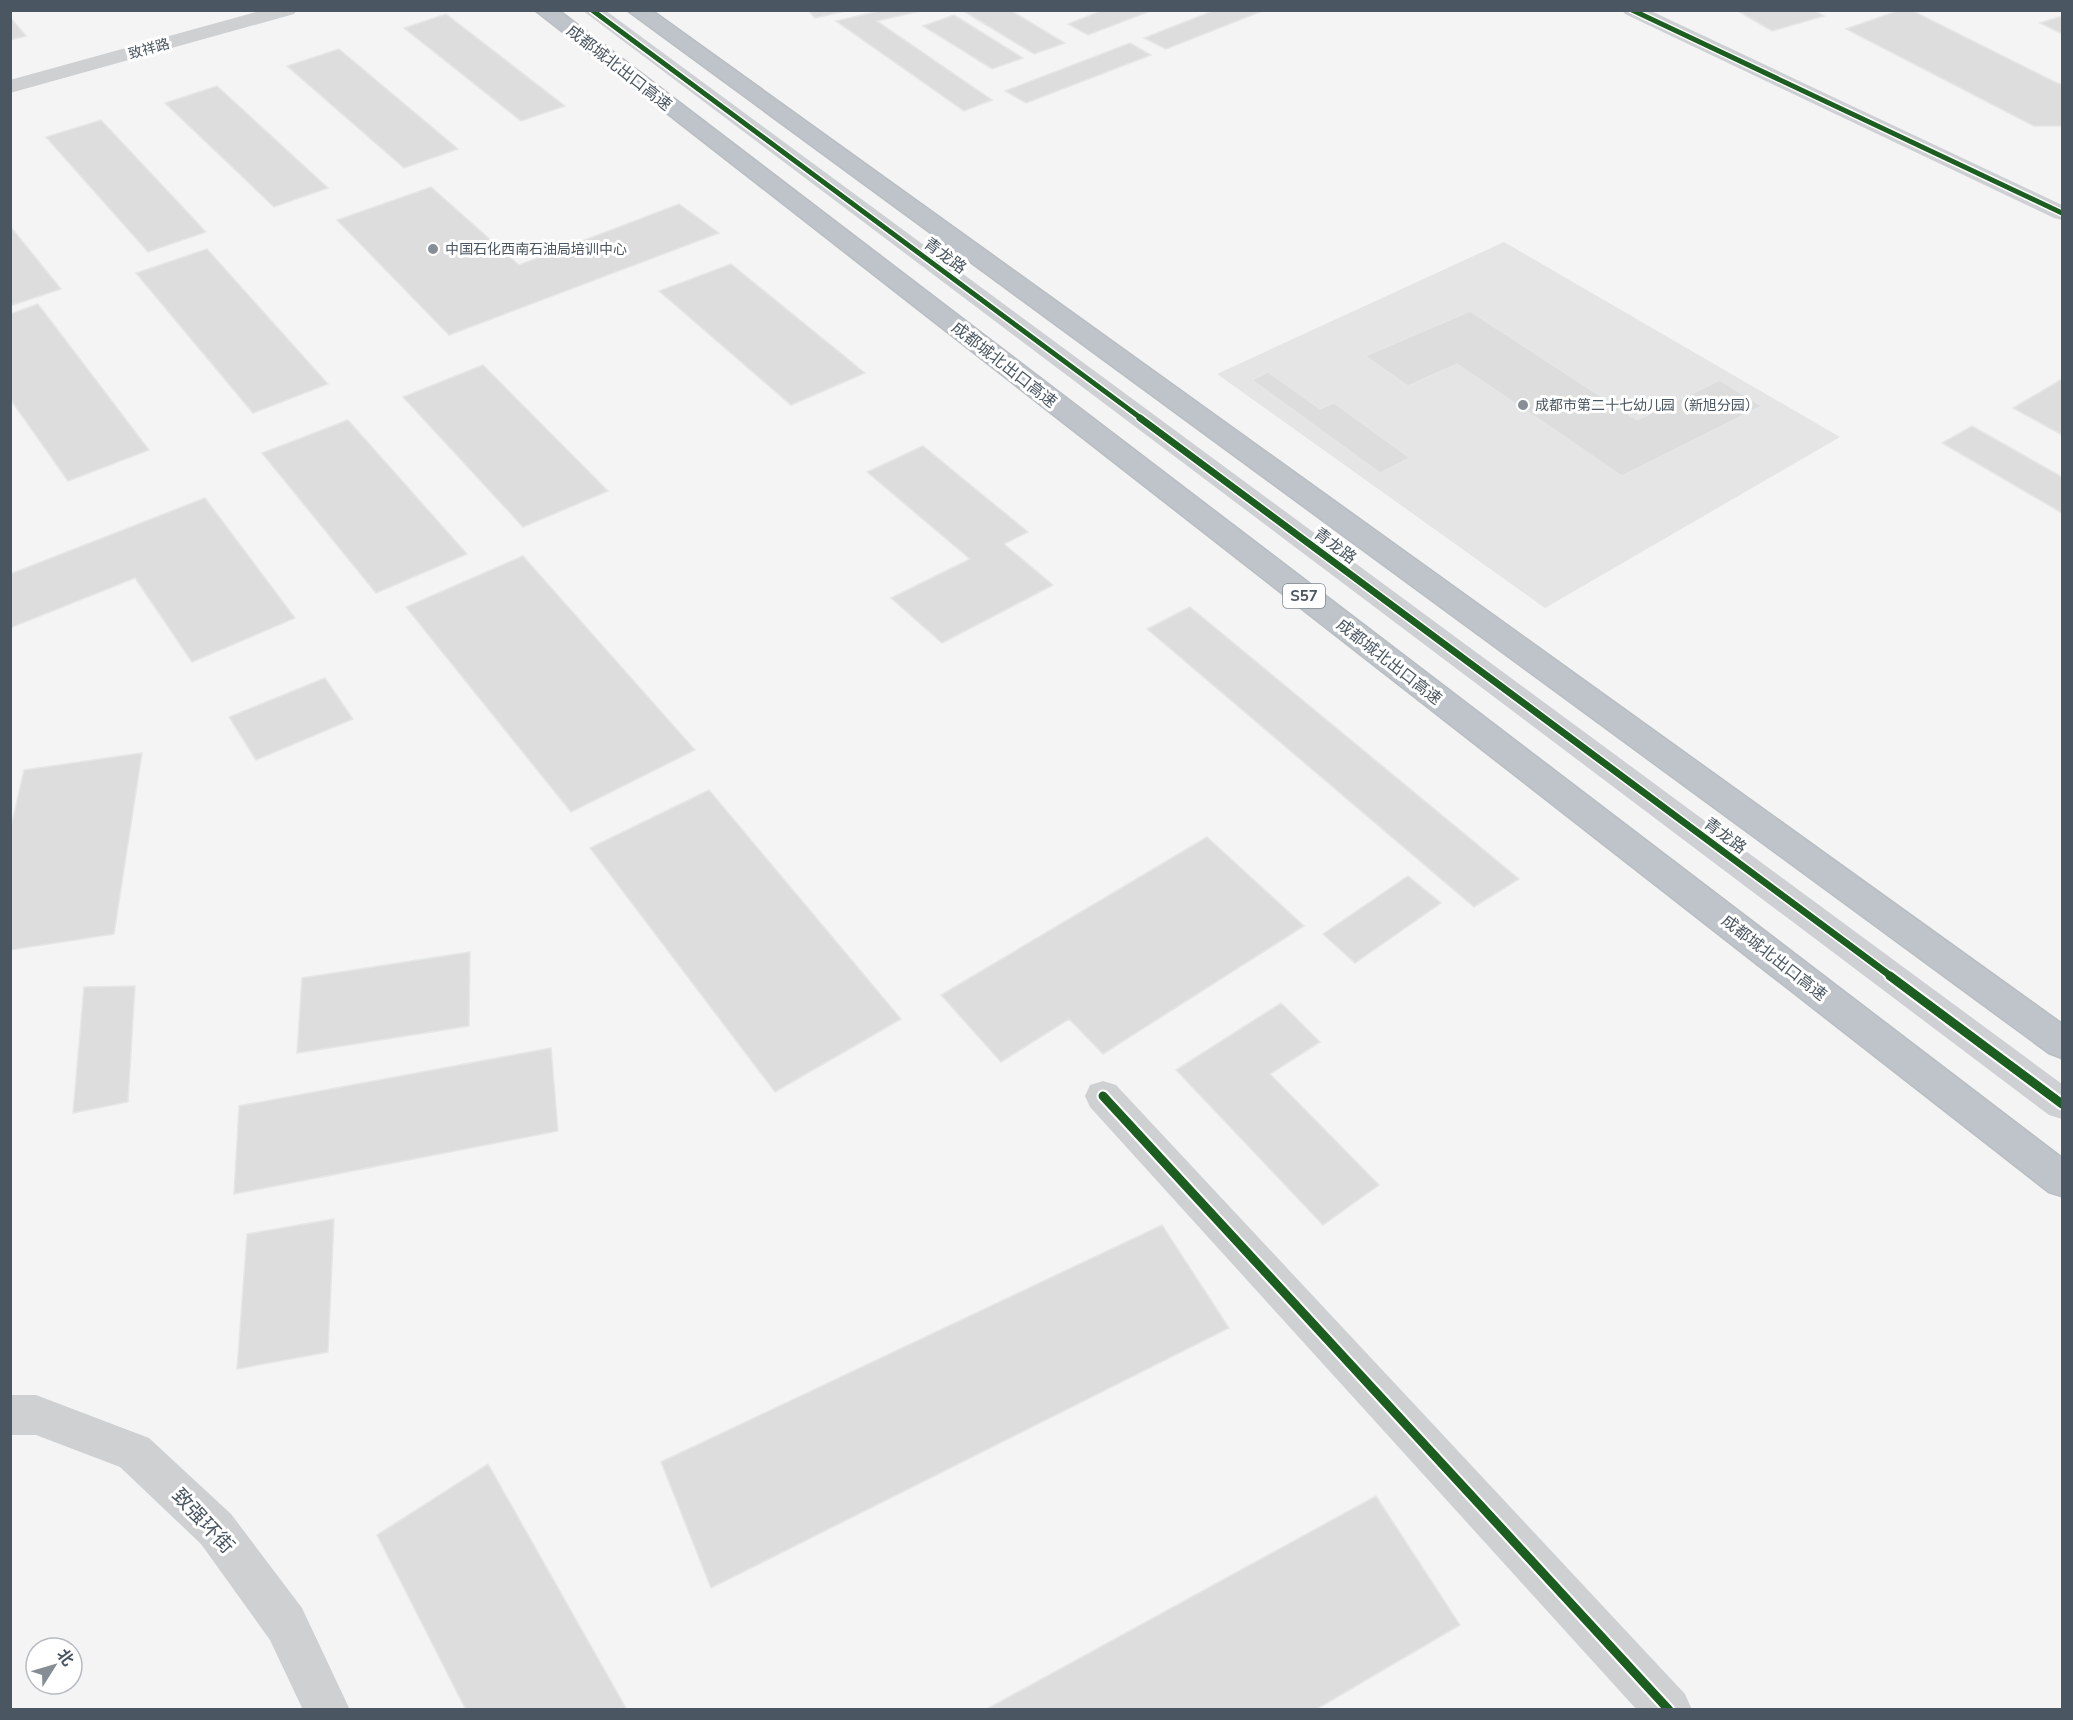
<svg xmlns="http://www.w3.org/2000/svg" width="2073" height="1720" font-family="'Nunito Sans','Noto Sans SC',sans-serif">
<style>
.education{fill:#e6e5e6}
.building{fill:#ddddde;stroke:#e5e6e7;stroke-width:1.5}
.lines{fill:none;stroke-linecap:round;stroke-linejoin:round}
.highway-casing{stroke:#b9bec3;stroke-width:3}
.street{fill:#ced0d2;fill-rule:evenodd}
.secondary{fill:#ced0d4;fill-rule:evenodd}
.highway{fill:#bec4c9;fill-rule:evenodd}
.cycleway-far2-casing{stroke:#fff;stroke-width:8}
.cycleway-far1-casing{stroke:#fff;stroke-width:10}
.cycleway-casing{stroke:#fff;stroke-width:13}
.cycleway-far2{stroke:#1b5e20;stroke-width:5}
.cycleway-far1{stroke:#1b5e20;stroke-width:7}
.cycleway{stroke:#1b5e20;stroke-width:9}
.poi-dot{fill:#868d94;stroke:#fff;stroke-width:2}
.labels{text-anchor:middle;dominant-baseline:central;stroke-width:6;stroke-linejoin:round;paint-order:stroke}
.far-street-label{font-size:14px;fill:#4a5661;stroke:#fff}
.far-poi-label{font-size:14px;fill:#4a5661;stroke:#fff;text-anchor:start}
.shield{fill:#fff;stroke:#808990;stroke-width:1.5}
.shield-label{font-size:15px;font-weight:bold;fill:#4a5661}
.street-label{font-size:16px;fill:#4a5661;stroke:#fff}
.near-street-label{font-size:20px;fill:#4a5661;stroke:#fff}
</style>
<rect width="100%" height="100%" fill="#f4f4f4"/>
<path class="education" d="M1504,242L1840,437L1545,608L1217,374Z"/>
<path class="building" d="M808,10H850L815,18Z
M883,10H925L877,21L992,100L964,111L836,21Z
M969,10H1010L1065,43L1034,54L965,12Z
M1103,10H1153L1088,35L1068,24Z
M1215,10H1265L1166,49L1144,38Z
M1736,10H1814L1824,16L1772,31Z
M1900,10H1911L2057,83L2062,84V126H2034L1846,29Z
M446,14L565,106L521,121L404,28Z
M954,15L1023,58L992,69L923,26Z
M2062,16V34L2040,23Z
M10,17L26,36L10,40Z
M1130,43L1151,55L1026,103L1005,91Z
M339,49L458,149L404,168L287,66Z
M217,86L328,188L274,207L165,103Z
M101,120L206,232L148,252L46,137Z
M431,187L519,265L679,204L719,233L449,335L337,220Z
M10,226L61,289L10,306Z
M207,249L328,384L253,413L136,273Z
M731,264L865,373L791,405L659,291Z
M38,304L149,450L68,481L10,399V314Z
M1470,311L1637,420L1720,380L1762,406L1622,476L1457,364L1408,386L1365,356Z
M483,365L608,491L523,527L403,397Z
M1268,372L1320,409L1334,403L1410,458L1380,473L1252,380Z
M2062,379V435L2013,408Z
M348,420L467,554L376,593L262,453Z
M1972,426L2062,477V513L1942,443Z
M923,446L1028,532L1004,544L1053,585L942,643L891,598L970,559L867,472Z
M205,498L295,618L192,662L135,578L10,628V574Z
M523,556L695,750L571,812L406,607Z
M1190,607L1519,879L1474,907L1147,629Z
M325,678L353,719L256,760L229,717Z
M142,753L114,934L10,950V831L24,770Z
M709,790L901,1019L775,1092L590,848Z
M1207,837L1304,926L1103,1054L1069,1019L1001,1062L941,995Z
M1408,876L1441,903L1355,963L1323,934Z
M470,952L469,1026L297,1053L302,978Z
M135,986L128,1102L73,1113L84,987Z
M1281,1003L1320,1042L1270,1074L1379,1185L1323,1225L1176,1070Z
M551,1048L558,1131L234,1194L239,1106Z
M334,1219L328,1352L237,1369L247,1234Z
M1162,1225L1229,1328L711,1588L661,1462Z
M488,1464L627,1710H466L377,1535Z
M1376,1496L1460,1625L1315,1710H985Z"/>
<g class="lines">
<defs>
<path id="highway" d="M535,10H558L2062,1158V1196L2049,1192Z
M627,10H651L2062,1024V1058L2049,1053Z"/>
</defs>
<use href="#highway" class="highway-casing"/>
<path class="street" d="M263,10H297L294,14L10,93V80Z
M1103,1081L1116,1085L1685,1694L1692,1710H1637L1090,1107L1085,1096L1090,1085Z
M10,1395H36L149,1438L231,1514L302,1608L350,1710H303L270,1640L201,1544L120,1467L36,1435H10Z"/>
<path class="secondary" d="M582,10H605L2062,1084V1119L2049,1115Z
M1622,10H1649L2062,205V220L2054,218L1625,14Z"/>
<use href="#highway" class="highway"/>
<defs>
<path id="cycleway-far2" d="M592,10L1142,419
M1632,10L2062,213"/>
<path id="cycleway-far1" d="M1140,418L1892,977"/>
<path id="cycleway" d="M1890,976L2062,1104
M1103,1096L1669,1710"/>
</defs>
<use href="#cycleway-far2" class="cycleway-far2-casing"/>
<use href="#cycleway-far1" class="cycleway-far1-casing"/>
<use href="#cycleway" class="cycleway-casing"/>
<use href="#cycleway-far2" class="cycleway-far2"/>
<use href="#cycleway-far1" class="cycleway-far1"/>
<use href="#cycleway" class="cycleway"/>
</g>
<g class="poi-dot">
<circle cx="433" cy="249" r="6"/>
<circle cx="1523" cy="405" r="6"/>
</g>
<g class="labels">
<g class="far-street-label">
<text transform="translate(149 49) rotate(-16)">致祥路</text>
</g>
<g class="far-poi-label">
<text x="445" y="249">中国石化西南石油局培训中心</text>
<text x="1535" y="405">成都市第二十七幼儿园（新旭分园）</text>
</g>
<rect class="shield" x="1283" y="584" width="42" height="24" rx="4.5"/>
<g class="shield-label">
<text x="1304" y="596">S57</text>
</g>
<g class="street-label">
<text transform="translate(619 68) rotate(38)">成都城北出口高速</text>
<text transform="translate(945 256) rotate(37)">青龙路</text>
<text transform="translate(1004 365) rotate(38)">成都城北出口高速</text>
<text transform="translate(1335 546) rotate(37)">青龙路</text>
<text transform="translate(1389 662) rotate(38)">成都城北出口高速</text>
<text transform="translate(1725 836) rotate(37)">青龙路</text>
<text transform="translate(1774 958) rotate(38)">成都城北出口高速</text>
</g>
<g class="near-street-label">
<text transform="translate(203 1521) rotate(47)">致强环街</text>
</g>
</g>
<rect width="2073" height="1720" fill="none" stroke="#4a5661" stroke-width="24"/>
<g transform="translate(54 1666) rotate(53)"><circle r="28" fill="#ffffff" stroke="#b7bbc0" stroke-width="1.5"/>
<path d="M0-4.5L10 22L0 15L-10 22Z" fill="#868d94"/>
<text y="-9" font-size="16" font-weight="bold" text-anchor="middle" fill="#4a5661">北</text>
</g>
</svg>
